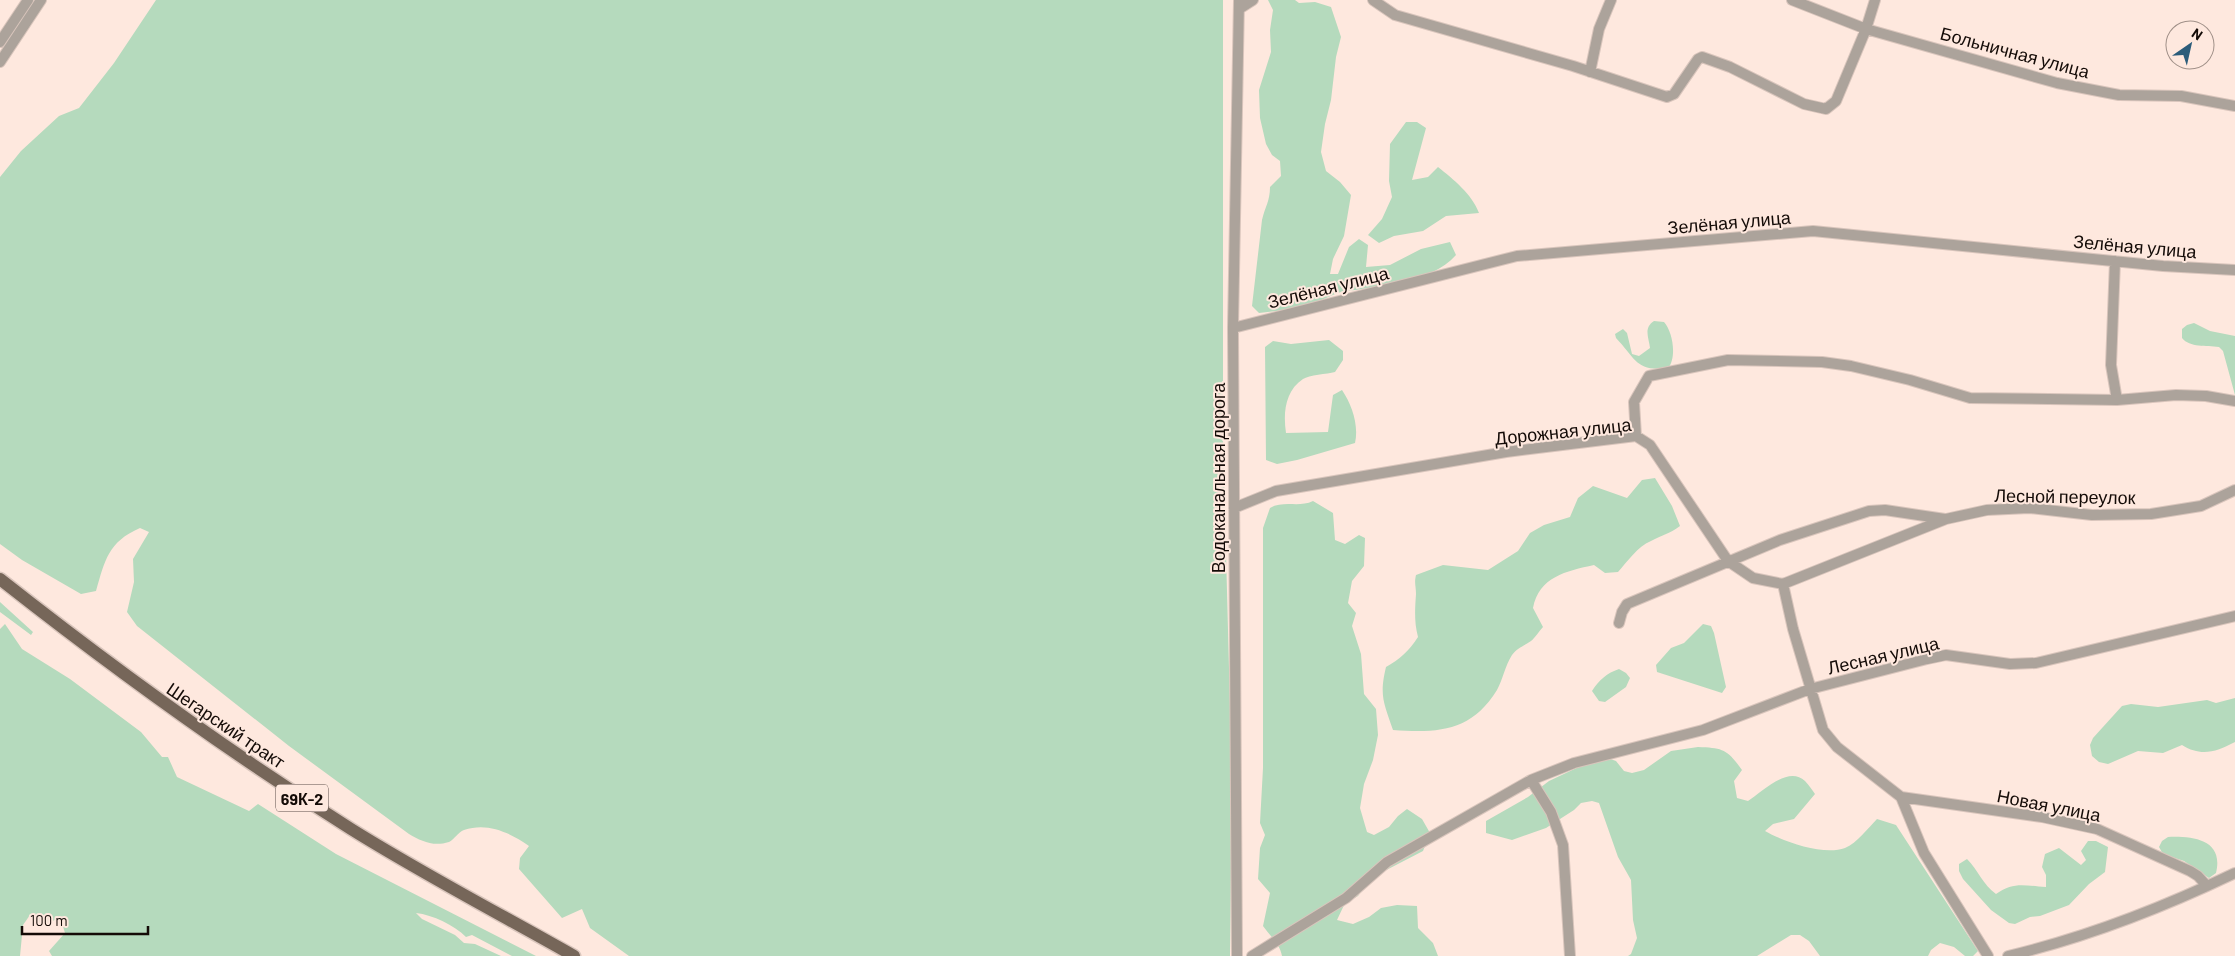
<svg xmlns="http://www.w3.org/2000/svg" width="2235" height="956" font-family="Barlow,sans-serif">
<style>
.green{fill:#b5dabd}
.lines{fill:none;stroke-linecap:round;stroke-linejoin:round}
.minor-casing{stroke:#d9c5bc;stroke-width:12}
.major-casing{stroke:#d9c5bc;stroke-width:15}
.minor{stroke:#aca39b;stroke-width:10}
.major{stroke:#766659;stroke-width:12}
.labels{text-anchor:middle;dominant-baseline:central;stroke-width:4;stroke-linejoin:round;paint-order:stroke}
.shield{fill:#fee8de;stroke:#5a4d48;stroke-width:1}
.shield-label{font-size:16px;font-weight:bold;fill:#140b07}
.street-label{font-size:18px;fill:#140b07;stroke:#fee8de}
</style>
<rect width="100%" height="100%" fill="#fee8de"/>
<path class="green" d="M156,0H1223V438L1232,783L1230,956H629L590,928L582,909L562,918L519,869L520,858L529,846C509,832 487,822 464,830C458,832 454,840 449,842C433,847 421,841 409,834L289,746L137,626L127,612L134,582L133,559L149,532L140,528C108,542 105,560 96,591L81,594L22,560L0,544V177L21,151L59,116L79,108L114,63Z
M1268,0H1295L1299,3L1315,2L1331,7L1341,37L1336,57L1331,100L1325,124L1321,152L1326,171L1340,182L1351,195L1344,236L1333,259L1330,274H1338L1349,247L1359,239L1368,245L1366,267L1390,265L1421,249L1450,242L1456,255C1430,284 1377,286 1341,292C1330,295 1320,302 1309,305C1292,309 1276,311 1259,313L1252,306L1262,220C1265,207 1270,201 1270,187L1281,176L1280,161L1272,155L1266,144L1260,118L1259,90L1271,52L1270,30L1273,10Z
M1406,122H1417L1426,128L1412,180L1428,177L1438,167C1453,179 1472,194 1479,213L1446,216L1423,231L1394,236L1379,243L1368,235L1382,219L1392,197L1389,181L1390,144Z
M1654,321L1664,322C1673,332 1677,358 1668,368C1636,372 1636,359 1616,338L1615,334L1623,329L1627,333L1632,354L1639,356L1650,348C1649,338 1643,328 1654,321Z
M2194,323L2210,331L2235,336V395L2223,351L2219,347C2206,345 2190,348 2182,338V329L2187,325Z
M1329,340L1343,351V360L1335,372C1327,374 1309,375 1303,379C1285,391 1283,413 1286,433L1328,432L1333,395L1342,390C1352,405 1359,425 1355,443L1297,460L1277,464L1266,460L1265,347L1273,341L1291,344Z
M1655,478L1672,506L1680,526C1669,534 1662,535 1651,541C1637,547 1628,561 1618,572L1605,573L1594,565C1566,571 1539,577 1533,608L1543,627C1539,631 1535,638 1531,641C1524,646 1517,648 1512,655C1505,666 1503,679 1497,690C1471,732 1438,733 1393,730C1384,703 1379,696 1386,667C1400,659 1409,651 1418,637C1414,622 1415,609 1416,594C1416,586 1414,583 1416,575L1443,565L1488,570L1518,551L1530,533L1544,525L1570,517L1578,498L1593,486L1627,498L1642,480Z
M1313,501L1333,513L1335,540L1345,544L1359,535L1365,538L1364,566L1352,581L1348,603L1356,613L1352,626L1361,654L1364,694L1376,709L1378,735L1373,760L1364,784L1360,808L1367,832L1374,835L1389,827L1398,816L1407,809L1422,819L1430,833L1423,851L1371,878L1358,896L1345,903L1337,920L1353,924L1369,917L1381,908L1397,905L1417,906L1418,928L1433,943L1438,956H1282C1280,944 1270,936 1263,926L1270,893L1258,879L1260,848L1265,835L1260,823L1263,768V528L1270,508C1284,500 1299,508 1313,501Z
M0,602L33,632L31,635L0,612Z
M5,624L22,649L70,679L141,732L162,757H168L177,777L249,811L258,804L336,854L536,956H512L472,935L466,937C454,925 433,915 416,913L422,919L455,935L464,943L475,944L501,956H52L49,951L65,933L60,917L44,926L30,915L23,925L20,956H0V629Z
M1703,624L1711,626L1714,633L1726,687L1722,693L1657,672L1656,665L1671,648L1684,643Z
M1619,669L1626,673L1630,678L1626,687L1605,702L1599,701L1592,691C1599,680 1607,673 1619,669Z
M2235,698V742C2216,752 2201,757 2182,745L2163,753L2138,751L2108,764L2099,762L2092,756L2090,745L2093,738L2122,706L2131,704L2158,707L2207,700L2216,703Z
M1698,747C1723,748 1727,749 1742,770L1734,781L1737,798L1748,801C1762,792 1788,765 1805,781C1809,785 1812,790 1815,794L1794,819L1773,824L1765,831C1784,842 1824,856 1845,848C1857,843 1868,828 1877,819L1896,825L1978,951L1973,956H1965L1954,947L1940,943L1931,950L1928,956H1820L1809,941L1800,935H1791L1757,956H1628L1631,954L1637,938L1633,920L1631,880L1618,857L1599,803L1592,801L1581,803L1574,810L1546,828L1512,840L1486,833V821L1528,797L1549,781L1602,756L1616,761L1624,771L1632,773L1644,770L1671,751Z
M2168,837C2194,836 2224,840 2216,873L2209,878L2184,861L2163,854L2159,847L2162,841Z
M2088,841H2096L2108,847L2105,872L2089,884L2069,905L2040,916L2030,917L2015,924L2009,923L1991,910L1963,879L1959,871V864L1967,859C1978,870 1983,885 1996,894C2014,881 2025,886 2046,887V875L2042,867L2045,854L2059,848L2081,865L2086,860L2081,851Z"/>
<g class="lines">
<defs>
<path id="minor" d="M1373,0L1395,15L1573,66L1667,97L1674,94L1698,59L1702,57L1730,67L1804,104L1826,109L1836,101L1866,29L1875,0
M1792,0L1866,29L2057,83L2119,95L2181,96L2235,106
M1239,9L1253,0
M0,42L28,0
M0,62L41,0
M1590,72L1599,29L1611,0
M2115,261L2111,365L2117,400
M1233,328L1517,256L1813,231L2163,266L2235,270
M1636,436L1634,402L1649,376L1728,360L1822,362L1851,366L1910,380L1970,398L2117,400L2176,395L2206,396L2235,401
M1234,508L1276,491L1506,452L1636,436L1650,445L1728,561L1753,578L1783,584L1793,629L1823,730L1837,747L1901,797L1924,853L1988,956
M1783,584L1946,519L1987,510L2029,508L2092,515L2151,514L2201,506L2235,490
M1619,623L1622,612L1627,604L1780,540L1869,511L1885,510L1945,519
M1531,780L1551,812L1563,845L1570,956
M1901,797L2042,817L2097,829L2190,871L2198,876L2207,886
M1237,956L1233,328L1239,0
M1252,956L1346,898L1387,862L1531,780L1574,763L1703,730L1810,689L1927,659L1946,655L2010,664L2036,663L2235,616
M2008,956C2088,937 2162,908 2235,873"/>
<path id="major" d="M0,579C113,668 229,752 351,829C423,874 500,914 574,956"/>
</defs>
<use href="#minor" class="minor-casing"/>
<use href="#major" class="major-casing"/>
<use href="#minor" class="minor"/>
<use href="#major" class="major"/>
</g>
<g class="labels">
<rect class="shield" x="276" y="784.5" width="52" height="27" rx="4"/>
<g class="shield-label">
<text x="302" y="798">69К-2</text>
</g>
<g class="street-label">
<text transform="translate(2015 52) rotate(15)">Больничная улица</text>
<text transform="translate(1729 222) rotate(-5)">Зелёная улица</text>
<text transform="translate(2135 246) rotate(5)">Зелёная улица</text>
<text transform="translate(1328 287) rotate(-14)">Зелёная улица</text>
<text transform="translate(1563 431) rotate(-6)">Дорожная улица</text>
<text transform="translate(1218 478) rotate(-90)">Водоканальная дорога</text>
<text transform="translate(2065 496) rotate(1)">Лесной переулок</text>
<text transform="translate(1883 655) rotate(-13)">Лесная улица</text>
<text transform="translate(226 725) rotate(34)">Шегарский тракт</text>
<text transform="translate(2049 805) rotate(11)">Новая улица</text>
</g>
</g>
<g transform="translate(2190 45) rotate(34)"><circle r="24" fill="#fee8de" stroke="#a09088"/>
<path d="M0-4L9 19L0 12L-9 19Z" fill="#2b5c7a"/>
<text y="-8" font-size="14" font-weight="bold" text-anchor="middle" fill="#140b07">N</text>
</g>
<path d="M22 926v8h126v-8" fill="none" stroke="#140b07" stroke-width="2.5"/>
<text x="30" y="926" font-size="15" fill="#140b07" stroke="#fee8de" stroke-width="4" paint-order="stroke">100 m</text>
</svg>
